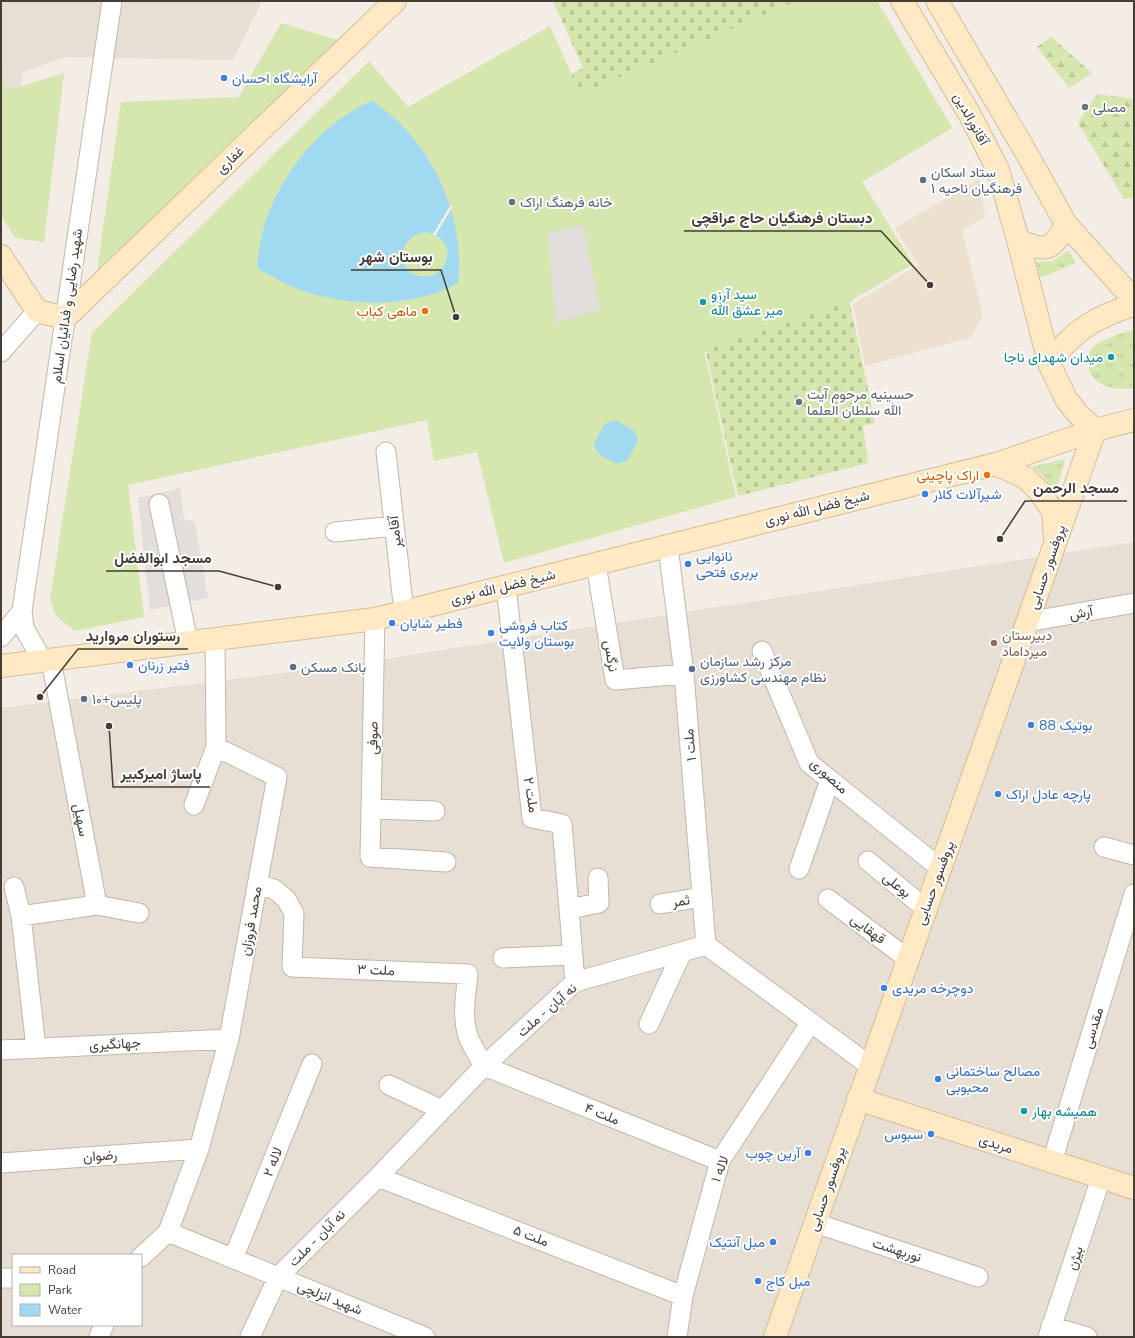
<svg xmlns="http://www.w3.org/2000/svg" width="1135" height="1338" font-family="'Nunito Sans',Vazirmatn,sans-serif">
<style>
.residential{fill:#e7ded4;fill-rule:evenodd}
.education{fill:#ece0cf}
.grass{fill:url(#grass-tufts)}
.forest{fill:url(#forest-firs)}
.cemetery{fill:url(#cemetery-stones)}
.park{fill:#d5e7ae}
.parking{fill:#e1dedb}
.water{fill:#a1daf0;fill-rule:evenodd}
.pier{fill:#f3ede6}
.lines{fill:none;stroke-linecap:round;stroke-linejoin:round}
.street-casing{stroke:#c1b7ab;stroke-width:21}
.secondary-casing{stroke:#d6bd97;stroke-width:24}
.street{stroke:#fff;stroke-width:19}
.secondary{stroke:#ffe9c4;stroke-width:22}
.shop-dot{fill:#3f7fe0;stroke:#fff;stroke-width:1.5}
.worship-dot{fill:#6b7280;stroke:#fff;stroke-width:1.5}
.service-dot{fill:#5c6f8a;stroke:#fff;stroke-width:1.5}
.culture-dot{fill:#0f9aa8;stroke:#fff;stroke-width:1.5}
.food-dot{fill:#e8710a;stroke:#fff;stroke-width:1.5}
.education-dot{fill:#8d6e63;stroke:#fff;stroke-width:1.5}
.labels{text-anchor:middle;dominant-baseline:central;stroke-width:4;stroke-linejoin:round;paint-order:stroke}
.shop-label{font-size:14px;fill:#366cbe;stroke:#fff;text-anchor:start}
.worship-label{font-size:14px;fill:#5b616d;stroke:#fff;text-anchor:start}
.street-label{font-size:14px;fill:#453d35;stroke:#fff}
.service-label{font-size:14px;fill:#4e5e75;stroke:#fff;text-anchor:start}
.culture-label{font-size:14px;fill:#0d838f;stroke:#fff;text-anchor:start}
.food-label{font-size:14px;fill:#c56008;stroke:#fff;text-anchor:end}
.education-label{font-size:14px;fill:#785e54;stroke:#fff;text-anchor:start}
.leader{fill:none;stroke:#453d35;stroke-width:1.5}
.callout-dot{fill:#453d35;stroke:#fff;stroke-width:1.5}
.callout-label{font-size:15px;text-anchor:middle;font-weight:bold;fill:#453d35;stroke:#fff;stroke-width:4;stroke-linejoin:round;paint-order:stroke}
</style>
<defs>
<pattern id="grass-tufts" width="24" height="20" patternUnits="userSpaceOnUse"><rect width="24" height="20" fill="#d5e7ae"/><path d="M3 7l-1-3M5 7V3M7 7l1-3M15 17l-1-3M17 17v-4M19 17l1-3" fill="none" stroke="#b8c796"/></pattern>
<pattern id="forest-firs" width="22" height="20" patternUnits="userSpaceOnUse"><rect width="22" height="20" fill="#d5e7ae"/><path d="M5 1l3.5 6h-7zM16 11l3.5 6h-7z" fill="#b8c796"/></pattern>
<pattern id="cemetery-stones" width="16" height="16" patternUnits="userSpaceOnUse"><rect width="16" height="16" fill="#d5e7ae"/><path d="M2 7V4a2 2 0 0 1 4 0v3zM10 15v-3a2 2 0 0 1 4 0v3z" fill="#b8c796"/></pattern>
</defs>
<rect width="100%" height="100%" fill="#f3ede6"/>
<path class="residential" d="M1,1H262L233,60L65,57L23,72L1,211Z
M1134,542V1337H1V708L353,664ZM13,1255H141V1325H13Z"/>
<path class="education" d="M979,179L985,216L962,231L983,316L970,338L865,366L853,304L918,265L895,228Z"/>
<path class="grass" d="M1068,250L1076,263L1039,278L1036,262L1053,261Z
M1134,329V389C1116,389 1096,389 1089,370C1088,364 1087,357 1090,351C1096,340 1122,334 1134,329Z
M1065,459L1055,496C1049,482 1045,476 1032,467Z"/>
<path class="forest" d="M1051,37L1092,73L1069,88L1037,47Z
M1097,94L1134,99V198L1124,199L1078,123Z"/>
<path class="cemetery" d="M553,1H877L952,128L862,182L913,264L852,300L850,304L875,423L863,426L868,463L738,496L706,352L637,355L599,86L580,94L571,74L583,68Z"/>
<path class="park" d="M796,1H877L952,128L862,182L913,264L852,300L704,350L736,497L504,563L477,452L434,461L427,420L128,485L144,617L75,631L56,616L50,599L92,333L369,61L408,107L550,26L580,94Z
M281,23L338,40L97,271L121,102L239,97Z
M1,61L6,91L64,73L44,242L15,238L1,216Z"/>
<path class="parking" d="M583,225L600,309L556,324L548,233Z
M180,488L184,519L195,522L208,598L150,610L138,498Z"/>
<path class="water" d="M372,101C430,138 466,215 458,283C413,308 355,307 306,292C290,287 275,278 260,270L257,267V263C260,246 262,229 269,212C288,165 325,121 372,101ZM426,232C441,235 453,247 445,263C442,270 436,275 429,276C398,281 392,237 426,232Z
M615,420L635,431L638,441L627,461L617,464L597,453L594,443L605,424Z"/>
<path class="pier" d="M451,204L452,208L435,236L433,234Z"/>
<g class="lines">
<defs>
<path id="street" d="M1,352L37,311
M386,452L404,612
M159,504L188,642
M335,532L394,526
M668,546L684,674L706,945
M596,564L615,680L684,674
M506,586L532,818L562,824L575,982
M375,619L370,857L446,862
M1027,622L1134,603
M1,637L22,611
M762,651L809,763L940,868
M43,661L24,628L22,611L112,1
M194,805L216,747
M371,809L435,811
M1104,847L1134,855
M868,861L926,909
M799,869L830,780
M257,885L274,889L286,899L294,913L292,967L468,974C466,993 462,1013 467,1033C470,1044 478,1055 484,1066L720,1161
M14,887L21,916L36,1048
M828,899L908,959
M660,904L702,897
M97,905L139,913
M569,909L599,903L598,878
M21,916L97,905L51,660
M503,958L573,955
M649,1024L682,952
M1,1050L229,1039
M389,1085L442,1110
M1052,1162L1134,894
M1,1163L199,1149
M378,1177L683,1296
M815,1223L978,1277
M168,1232L425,1337
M141,1257L168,1232L199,1149L229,1039L277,777L216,747L215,639
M233,1259L312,1064
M1,1278H13
M1051,1326L1087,1337
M99,1337L104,1325
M250,1337L278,1277L378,1177L484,1066L575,982L706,945L870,1066
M677,1337L683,1296L720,1161L811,1022
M1048,1337L1101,1178"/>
<path id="secondary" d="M902,1L970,115L998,170L1018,240L1049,363L1066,399L1077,413L1095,430
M937,1L1027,154L1066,224L1134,300
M1018,240C1045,252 1052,252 1066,224
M1,256L37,311L65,318L395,1
M1049,363C1074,330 1095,317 1134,305
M996,464L1026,478L1040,492L1053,512L1055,538
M1,666L375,619L996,464L1095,430L1134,420
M858,1099L1134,1188
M775,1337L1095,430"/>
</defs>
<use href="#street" class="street-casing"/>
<use href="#secondary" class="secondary-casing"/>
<use href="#street" class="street"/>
<use href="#secondary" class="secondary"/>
</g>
<g class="shop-dot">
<circle cx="224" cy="78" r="4"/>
<circle cx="925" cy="494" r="4"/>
<circle cx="688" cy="564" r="4"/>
<circle cx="392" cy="623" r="4"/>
<circle cx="491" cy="633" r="4"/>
<circle cx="130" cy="665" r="4"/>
<circle cx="1031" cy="725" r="4"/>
<circle cx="998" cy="794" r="4"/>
<circle cx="884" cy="988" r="4"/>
<circle cx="938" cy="1079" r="4"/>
<circle cx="931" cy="1134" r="4"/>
<circle cx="808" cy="1153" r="4"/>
<circle cx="773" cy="1242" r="4"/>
<circle cx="758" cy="1281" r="4"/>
</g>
<g class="worship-dot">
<circle cx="1085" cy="107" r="4"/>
<circle cx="799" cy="402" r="4"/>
</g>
<g class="service-dot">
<circle cx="923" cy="180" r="4"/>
<circle cx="512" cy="202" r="4"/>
<circle cx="293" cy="667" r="4"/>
<circle cx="692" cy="669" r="4"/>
<circle cx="84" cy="699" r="4"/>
</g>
<g class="culture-dot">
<circle cx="703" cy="302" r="4"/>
<circle cx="1111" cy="357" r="4"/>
<circle cx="1024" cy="1111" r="4"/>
</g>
<g class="food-dot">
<circle cx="425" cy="311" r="4"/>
<circle cx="987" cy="475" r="4"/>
</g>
<circle class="education-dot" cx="994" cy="643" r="4"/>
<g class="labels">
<g class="shop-label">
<text x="232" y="78">آرایشگاه احسان</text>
<text x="933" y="494">شیرآلات کلار</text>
<text x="696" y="556">نانوایی<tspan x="696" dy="16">بربری فتحی</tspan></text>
<text x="400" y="623">فطیر شایان</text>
<text x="499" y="625">کتاب فروشی<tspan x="499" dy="16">بوستان ولایت</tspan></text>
<text x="138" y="665">فتیر زرنان</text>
<text x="1039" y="725">بوتیک 88</text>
<text x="1006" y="794">پارچه عادل اراک</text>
<text x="892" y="988">دوچرخه مریدی</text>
<text x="946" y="1071">مصالح ساختمانی<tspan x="946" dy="16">محبوبی</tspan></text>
<text x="923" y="1134" text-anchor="end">سبوس</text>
<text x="800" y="1153" text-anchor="end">آرین چوب</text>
<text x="765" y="1242" text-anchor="end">مبل آنتیک</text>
<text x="766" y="1281">مبل کاج</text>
</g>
<g class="worship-label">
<text x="1093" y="107">مصلی</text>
<text x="807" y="394">حسینیه مرحوم آیت<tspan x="807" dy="16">الله سلطان العلما</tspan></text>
</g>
<g class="street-label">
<text transform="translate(971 119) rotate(61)">آقانورالدین</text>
<text transform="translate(230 160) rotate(-44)">غفاری</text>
<text transform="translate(67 306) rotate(-82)">شهید رضایی و فدائیان اسلام</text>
<text transform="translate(817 508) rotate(-14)">شیخ فضل الله نوری</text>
<text transform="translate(395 532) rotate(-96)">آقامیر</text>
<text transform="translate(1047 567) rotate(-71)">پروفسور حسابی</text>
<text transform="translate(503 587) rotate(-14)">شیخ فضل الله نوری</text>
<text transform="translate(1081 613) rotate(-10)">آرش</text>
<text transform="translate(611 656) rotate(81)">نرگس</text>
<text transform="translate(373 738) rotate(-89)">صوفی</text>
<text transform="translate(690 745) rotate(-95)">ملت ۱</text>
<text transform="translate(829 776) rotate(42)">منصوری</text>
<text transform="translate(531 795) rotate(81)">ملت ۲</text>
<text transform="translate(81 820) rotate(79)">سهیل</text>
<text transform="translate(935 883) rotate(-70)">پروفسور حسابی</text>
<text transform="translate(897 885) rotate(39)">بوعلی</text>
<text transform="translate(681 901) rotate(-9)">ثمر</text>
<text transform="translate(251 921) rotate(-80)">محمد فروزان</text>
<text transform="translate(868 929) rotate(37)">قهقایی</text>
<text transform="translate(376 970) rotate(2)">ملت ۳</text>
<text transform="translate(547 1010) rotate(-41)">نه آبان - ملت</text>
<text transform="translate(1093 1028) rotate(-73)">مقدسی</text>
<text transform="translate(115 1044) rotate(-3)">جهانگیری</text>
<text transform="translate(602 1114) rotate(22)">ملت ۴</text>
<text transform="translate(996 1144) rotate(18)">مریدی</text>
<text transform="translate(100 1156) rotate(-4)">رضوان</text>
<text transform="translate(273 1162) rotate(-68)">لاله ۲</text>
<text transform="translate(720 1169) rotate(-69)">لاله ۱</text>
<text transform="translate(827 1189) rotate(-71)">پروفسور حسابی</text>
<text transform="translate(531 1236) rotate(21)">ملت ۵</text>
<text transform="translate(317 1238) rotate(-45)">نه آبان - ملت</text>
<text transform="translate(897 1250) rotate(18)">نوربهشت</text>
<text transform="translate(1075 1258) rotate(-71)">بیژن</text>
<text transform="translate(330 1298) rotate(22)">شهید انزلچی</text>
</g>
<g class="service-label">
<text x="931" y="172">ستاد اسکان<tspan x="931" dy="16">فرهنگیان ناحیه ۱</tspan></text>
<text x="520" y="202">خانه فرهنگ اراک</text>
<text x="700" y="661">مرکز رشد سازمان<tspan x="700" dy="16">نظام مهندسی کشاورزی</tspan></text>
<text x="301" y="667">بانک مسکن</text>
<text x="92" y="699">پلیس+۱۰</text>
</g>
<g class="culture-label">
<text x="711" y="294">سید آرزو<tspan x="711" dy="16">میر عشق الله</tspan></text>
<text x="1103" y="357" text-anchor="end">میدان شهدای ناجا</text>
<text x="1032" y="1111">همیشه بهار</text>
</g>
<g class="food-label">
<text x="417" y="311">ماهی کباب</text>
<text x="979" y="475">اراک پاچینی</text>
</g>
<g class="education-label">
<text x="1002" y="635">دبیرستان<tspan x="1002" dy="16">میرداماد</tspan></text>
</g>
</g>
<path class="leader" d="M930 285L881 231H684M456 317L441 270H351M1000 539L1025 501H1127M278 587L219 571H106M40 697L78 649H188M109 726L113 787H210"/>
<g class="callout-dot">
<circle cx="930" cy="285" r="4"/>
<circle cx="456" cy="317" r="4"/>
<circle cx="1000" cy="539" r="4"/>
<circle cx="278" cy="587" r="4"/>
<circle cx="40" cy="697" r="4"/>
<circle cx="109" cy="726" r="4"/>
</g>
<g class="callout-label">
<text x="782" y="223">دبستان فرهنگیان حاج عراقچی</text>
<text x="396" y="262">بوستان شهر</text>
<text x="1076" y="493">مسجد الرحمن</text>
<text x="163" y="563">مسجد ابوالفضل</text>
<text x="133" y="641">رستوران مروارید</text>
<text x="161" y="779">پاساژ امیرکبیر</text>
</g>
<rect width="1135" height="1338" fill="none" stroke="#453d35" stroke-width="4"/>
<rect x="12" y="1254" width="130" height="72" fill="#ffffff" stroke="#b5b1ae"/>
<rect x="20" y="1267" width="20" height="6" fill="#ffe9c4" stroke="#b5b1ae"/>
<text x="48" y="1274" font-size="12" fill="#453d35">Road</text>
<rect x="20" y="1284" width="20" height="12" fill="#d5e7ae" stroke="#b5b1ae"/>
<text x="48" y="1294" font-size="12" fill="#453d35">Park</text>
<rect x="20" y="1304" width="20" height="12" fill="#a1daf0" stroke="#b5b1ae"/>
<text x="48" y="1314" font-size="12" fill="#453d35">Water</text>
</svg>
